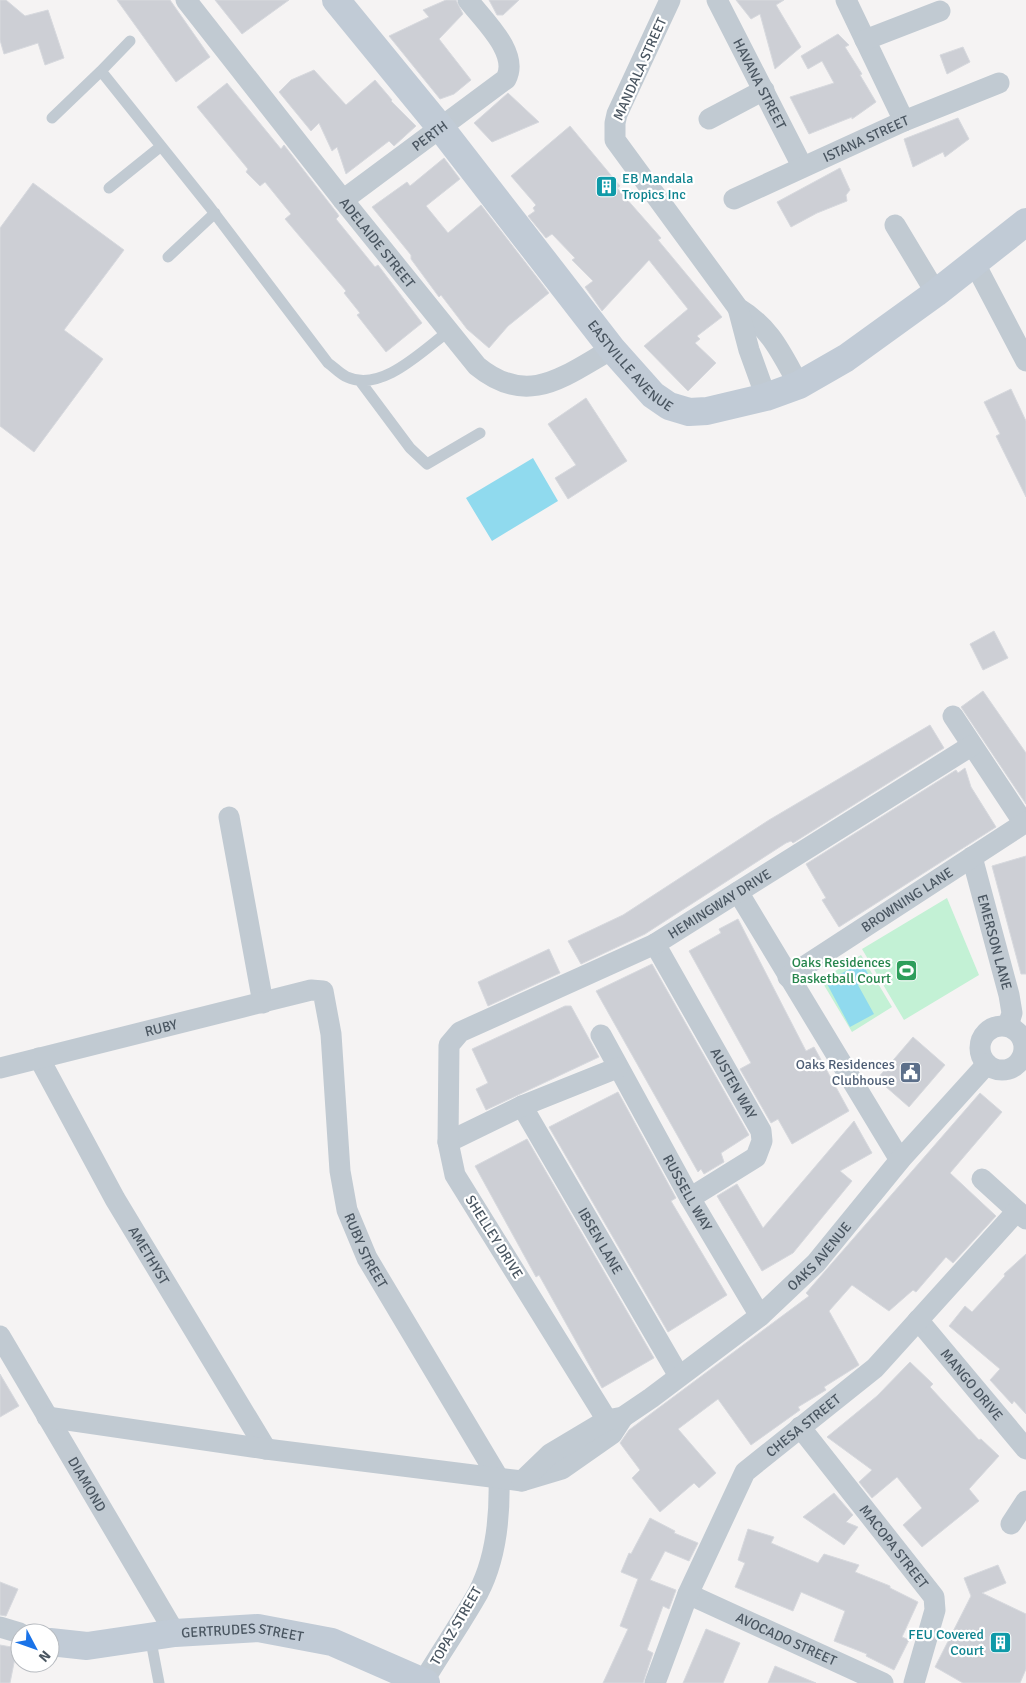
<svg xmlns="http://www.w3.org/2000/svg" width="1026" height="1683" font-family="Signika,sans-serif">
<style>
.green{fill:#c3f1d5}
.water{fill:#90daee}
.building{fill:#cdcfd5;stroke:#d7d9de}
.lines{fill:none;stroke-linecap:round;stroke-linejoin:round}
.lane{stroke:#c1cad2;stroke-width:11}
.street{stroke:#c1cad2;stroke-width:21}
.secondary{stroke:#c1cbd6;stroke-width:28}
.labels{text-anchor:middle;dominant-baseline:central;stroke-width:4.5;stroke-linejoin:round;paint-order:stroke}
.street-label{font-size:14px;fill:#4a5661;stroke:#fff}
.culture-label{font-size:14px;fill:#0d838f;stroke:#fff;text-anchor:start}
.leisure-label{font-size:14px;fill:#27864d;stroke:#fff;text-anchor:end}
.service-label{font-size:14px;fill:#4e5e75;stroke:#fff;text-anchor:end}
</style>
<rect width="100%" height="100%" fill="#f5f3f3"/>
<path class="green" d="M947,898L979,975L904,1020L862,949Z
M861,955L892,1007L852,1032L821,980Z"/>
<path class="water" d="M533,458L558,501L492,541L466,498Z
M862,962L870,978L858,985L874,1014L850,1027L826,982Z"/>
<path class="building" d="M0,0H6L25,16L48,10L64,58L45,65L38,43L4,54L0,40Z
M117,0H170L210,57L176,82Z
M215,0H289L242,34Z
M446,0H456L463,14L439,39L471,80L454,94L440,99L389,36L429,17L423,10Z
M489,0H519L503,15H497Z
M736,0H784L776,5L801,47L775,69L760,14L751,19Z
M838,34L849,45L845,47L862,74L860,75L876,102L852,119V117L809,134L790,97L834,83L822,61L808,69L801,56Z
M963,47L970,62L947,74L940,55Z
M314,70L346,105L375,80L392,100L391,101L416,126L394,146L389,141L346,174L337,147L332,151L319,123L311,131L279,92L291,80Z
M227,83L281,149L284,145L337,213L339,216L336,219L375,267L378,265L422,323L386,352L357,315L360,313L344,293L346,291L285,219L291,214L265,182L260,186L246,172L248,169L197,107Z
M508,93L539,122L492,142L474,123Z
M958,118L969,139L945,157L943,152L913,167L904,139Z
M570,126L620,186L617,188L661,238L658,240L722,317L697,336L700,339L695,343L716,363L688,391L644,346L688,309L649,260L602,311L585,287L593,281L572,260L575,258L552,234L546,238L528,216L535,211L533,208L536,205L511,176Z
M444,158L460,179L426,206L448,233L481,205L549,293L508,326L489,348L467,329L441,295L439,297L411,259V255L372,207L407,182L410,186Z
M840,168L850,190L846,195L847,201L817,213L791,227L777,202Z
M33,183L124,250L64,330L103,359L34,452L0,426V228Z
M1011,389L1026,421V497L996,436L1000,434L984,402Z
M586,398L627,461L568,499L555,478L576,465L548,424Z
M994,631L1008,658L983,670L970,644Z
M983,691L1026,753V804L961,707Z
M930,725L944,748L793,843L791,841L786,843L645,934L581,964L568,941L623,915L769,820Z
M965,768L971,787L996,827L839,927L822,900L826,898L806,864L956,770L958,773Z
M1026,856V974H1021L992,866Z
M738,919L806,1051L814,1047L849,1111L792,1144L778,1119L771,1123L740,1069L751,1063L689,951L721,933L719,929Z
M549,949L560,973L488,1006L478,982Z
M652,964L749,1135L721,1153L724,1162L704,1174L701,1169L698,1172L596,991Z
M565,1006H571L599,1057L486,1110L476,1089L488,1083L472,1049Z
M913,1037L945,1065L909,1107L877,1079Z
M618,1092L676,1198L671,1201L727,1295L668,1332L549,1127Z
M980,1093L1002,1112L950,1173L996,1216L953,1263L946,1257L916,1292L913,1290L889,1311L852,1285L829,1311L859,1365L824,1387L826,1390L798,1407L800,1410L751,1445L718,1399L678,1429L716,1473L699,1488L694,1483L660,1512L632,1478L640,1470L620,1443L629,1430L809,1296L806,1293Z
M854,1121L872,1153L840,1171L852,1181L793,1253L762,1271L717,1196L737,1184L763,1228Z
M527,1139L654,1358L602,1388L539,1275L536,1277L475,1166Z
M1026,1254V1414L1014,1401L1012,1404L990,1380L1000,1369L949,1326L965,1306L972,1312L1005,1276L1004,1274Z
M910,1362L933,1384L930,1387L979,1440L981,1439L999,1456L969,1489L979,1501L922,1547L903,1525L922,1508L897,1477L872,1498L859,1482L872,1470L827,1437L877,1396Z
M0,1374L19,1406L0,1417Z
M834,1493L853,1515L846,1522L858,1527L844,1545L803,1517Z
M650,1518L675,1531L674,1533L698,1543L689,1561L665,1551L650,1580L676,1590L669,1609L663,1606L647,1650L653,1653L643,1683H603L628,1629L620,1626L638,1579L621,1572L629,1553L631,1554Z
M748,1529L774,1537L771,1543L818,1563L824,1554L859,1565L855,1572L890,1586V1588L918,1602L902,1637L909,1640L894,1670L866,1656L867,1654L834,1641L845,1611L801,1592L793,1611L735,1587L745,1563L738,1560Z
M998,1565L1006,1583L982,1593L1026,1614V1669L1020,1683H963L935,1667L971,1596L964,1578Z
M0,1582L18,1589L6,1616L0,1615Z
M706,1629L740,1643L723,1683H683Z
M0,1645L17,1648L10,1683H0Z
M775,1666L816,1683H768Z"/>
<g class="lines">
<path class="lane" d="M130,41L101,71L209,206L328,363C334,367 340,374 347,377C382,393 423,350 449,331
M52,118L101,71
M109,188L160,147
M168,257L215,213
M360,381L410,448L427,464L480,433
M150,1636L159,1683"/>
<g class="street">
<path id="s1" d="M186,0L343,200L477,366C528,408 564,376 612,349"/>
<path d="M670,0L617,114L615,123V140L738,308C771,328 781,353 799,385"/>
<path id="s2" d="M717,0L802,166"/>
<path d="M846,0L904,121"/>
<path d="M865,40L940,11"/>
<path d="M709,119L764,90"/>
<path id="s3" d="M734,199L904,121L999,83"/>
<path id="s4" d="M343,200L506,79C520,53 483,20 468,0"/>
<path d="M895,225L936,293"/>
<path d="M975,264L1026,361"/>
<path d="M738,308L749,350L766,397"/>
<path d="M953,716L1023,822"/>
<path d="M229,817L263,1003"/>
<path id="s5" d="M972,857L1009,995L1012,1013L1008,1026"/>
<path d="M738,892L900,1160"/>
<path id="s6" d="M655,944L761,1131L762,1141L756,1157L690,1198"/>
<path id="s7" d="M788,977L1026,822"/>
<circle cx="1002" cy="1048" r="22"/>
<path id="s8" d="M601,1035L690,1198L760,1316"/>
<path id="s9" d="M39,1058L115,1199L266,1449"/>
<path id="s10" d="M0,1068L311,990L323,991L331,1034L340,1171L347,1210L367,1258L499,1479C500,1517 496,1559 478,1593C461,1623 441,1652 423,1682"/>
<path id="s11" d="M522,1106L679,1376"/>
<path d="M448,1142L522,1106L617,1068"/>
<path d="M982,1179L1026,1219"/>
<path id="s12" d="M918,1320L1026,1449"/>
<path id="s13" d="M0,1336L175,1633"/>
<path d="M47,1417L266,1449L522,1481L562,1469L612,1434L623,1417"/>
<path id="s14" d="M607,1420L455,1175L448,1142L449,1045L460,1032L655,944L971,746"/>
<path id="s15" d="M800,1427L934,1597L935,1610L914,1683"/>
<path id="s16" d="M522,1481L550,1454L607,1420L623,1417L651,1398L760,1316L816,1263L900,1160L987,1064"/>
<path d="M1011,1524L1026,1501"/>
<path id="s17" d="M688,1594L883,1683"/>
<path d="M0,1627L20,1633"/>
<path id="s18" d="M655,1683L688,1594L745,1472L875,1368L1017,1211"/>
</g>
<g class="secondary">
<path id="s19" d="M336,0L440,127L612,349L653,395L669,406L689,412L707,411L766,397L799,385L846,358L936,293L1026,222"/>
<path id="s20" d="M50,1642L87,1646L175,1633L258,1628L332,1642L426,1683"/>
</g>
</g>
<defs>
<symbol id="building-square" viewBox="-11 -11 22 22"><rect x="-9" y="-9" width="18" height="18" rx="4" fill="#0f9aa8" stroke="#fff"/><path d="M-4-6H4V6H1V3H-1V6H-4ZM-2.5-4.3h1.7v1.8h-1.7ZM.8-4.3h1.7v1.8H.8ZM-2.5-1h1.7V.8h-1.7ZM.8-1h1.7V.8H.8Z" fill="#fff"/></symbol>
<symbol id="stadium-square" viewBox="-11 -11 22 22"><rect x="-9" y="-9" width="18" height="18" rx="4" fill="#2e9e5b" stroke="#fff"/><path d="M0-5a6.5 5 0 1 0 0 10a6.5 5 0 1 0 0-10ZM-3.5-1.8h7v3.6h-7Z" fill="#fff"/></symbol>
<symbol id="civic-square" viewBox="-11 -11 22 22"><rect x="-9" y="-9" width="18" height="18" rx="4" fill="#5c6f8a" stroke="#fff"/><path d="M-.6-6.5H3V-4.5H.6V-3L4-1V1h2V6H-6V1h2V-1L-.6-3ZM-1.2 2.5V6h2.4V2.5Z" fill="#fff"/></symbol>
</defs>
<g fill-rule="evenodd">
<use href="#building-square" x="594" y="174" width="25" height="25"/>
<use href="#stadium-square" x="894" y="958" width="25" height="25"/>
<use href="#civic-square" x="898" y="1060" width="25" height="25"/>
<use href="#building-square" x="988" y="1630" width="25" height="25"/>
</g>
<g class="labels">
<g class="street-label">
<text transform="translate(640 69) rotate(-66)">MANDALA STREET</text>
<text stroke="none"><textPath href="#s2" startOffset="94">HAVANA STREET</textPath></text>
<text stroke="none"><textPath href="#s4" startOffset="108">PERTH</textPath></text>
<text stroke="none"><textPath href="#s3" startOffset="145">ISTANA STREET</textPath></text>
<text stroke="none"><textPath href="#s1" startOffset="309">ADELAIDE STREET</textPath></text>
<text stroke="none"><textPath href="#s19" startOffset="470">EASTVILLE AVENUE</textPath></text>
<text stroke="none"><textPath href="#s7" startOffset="142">BROWNING LANE</textPath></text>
<text stroke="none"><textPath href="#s14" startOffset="726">HEMINGWAY DRIVE</textPath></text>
<text stroke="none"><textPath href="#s5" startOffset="88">EMERSON LANE</textPath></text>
<text stroke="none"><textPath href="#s10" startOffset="166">RUBY</textPath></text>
<text stroke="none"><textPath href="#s6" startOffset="160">AUSTEN WAY</textPath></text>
<text stroke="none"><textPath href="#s8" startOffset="180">RUSSELL WAY</textPath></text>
<text transform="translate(494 1237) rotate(58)">SHELLEY DRIVE</text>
<text stroke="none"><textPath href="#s11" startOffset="156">IBSEN LANE</textPath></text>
<text stroke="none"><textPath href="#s10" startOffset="598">RUBY STREET</textPath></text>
<text stroke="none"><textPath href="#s16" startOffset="376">OAKS AVENUE</textPath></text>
<text stroke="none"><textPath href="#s9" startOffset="226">AMETHYST</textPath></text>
<text stroke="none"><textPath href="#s12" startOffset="84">MANGO DRIVE</textPath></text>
<text stroke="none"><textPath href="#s18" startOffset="304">CHESA STREET</textPath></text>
<text stroke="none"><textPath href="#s13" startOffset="172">DIAMOND</textPath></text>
<text stroke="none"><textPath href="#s15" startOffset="152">MACOPA STREET</textPath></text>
<text transform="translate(456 1626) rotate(-60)">TOPAZ STREET</text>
<text stroke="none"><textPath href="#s20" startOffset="194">GERTRUDES STREET</textPath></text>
<text stroke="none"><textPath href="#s17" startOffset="108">AVOCADO STREET</textPath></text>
</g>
<g class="culture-label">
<text x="622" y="178">EB Mandala<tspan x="622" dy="16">Tropics Inc</tspan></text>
<text x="984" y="1634" text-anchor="end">FEU Covered<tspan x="984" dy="16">Court</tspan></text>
</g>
<g class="leisure-label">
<text x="891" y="962">Oaks Residences<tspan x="891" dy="16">Basketball Court</tspan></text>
</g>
<g class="service-label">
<text x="895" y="1064">Oaks Residences<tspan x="895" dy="16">Clubhouse</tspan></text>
</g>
</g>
<g transform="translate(35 1648) rotate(131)"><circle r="24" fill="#ffffff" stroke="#b7bbc0"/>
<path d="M0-4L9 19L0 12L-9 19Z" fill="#1a73e8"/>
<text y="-8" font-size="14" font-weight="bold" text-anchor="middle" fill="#4a5661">N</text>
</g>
</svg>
